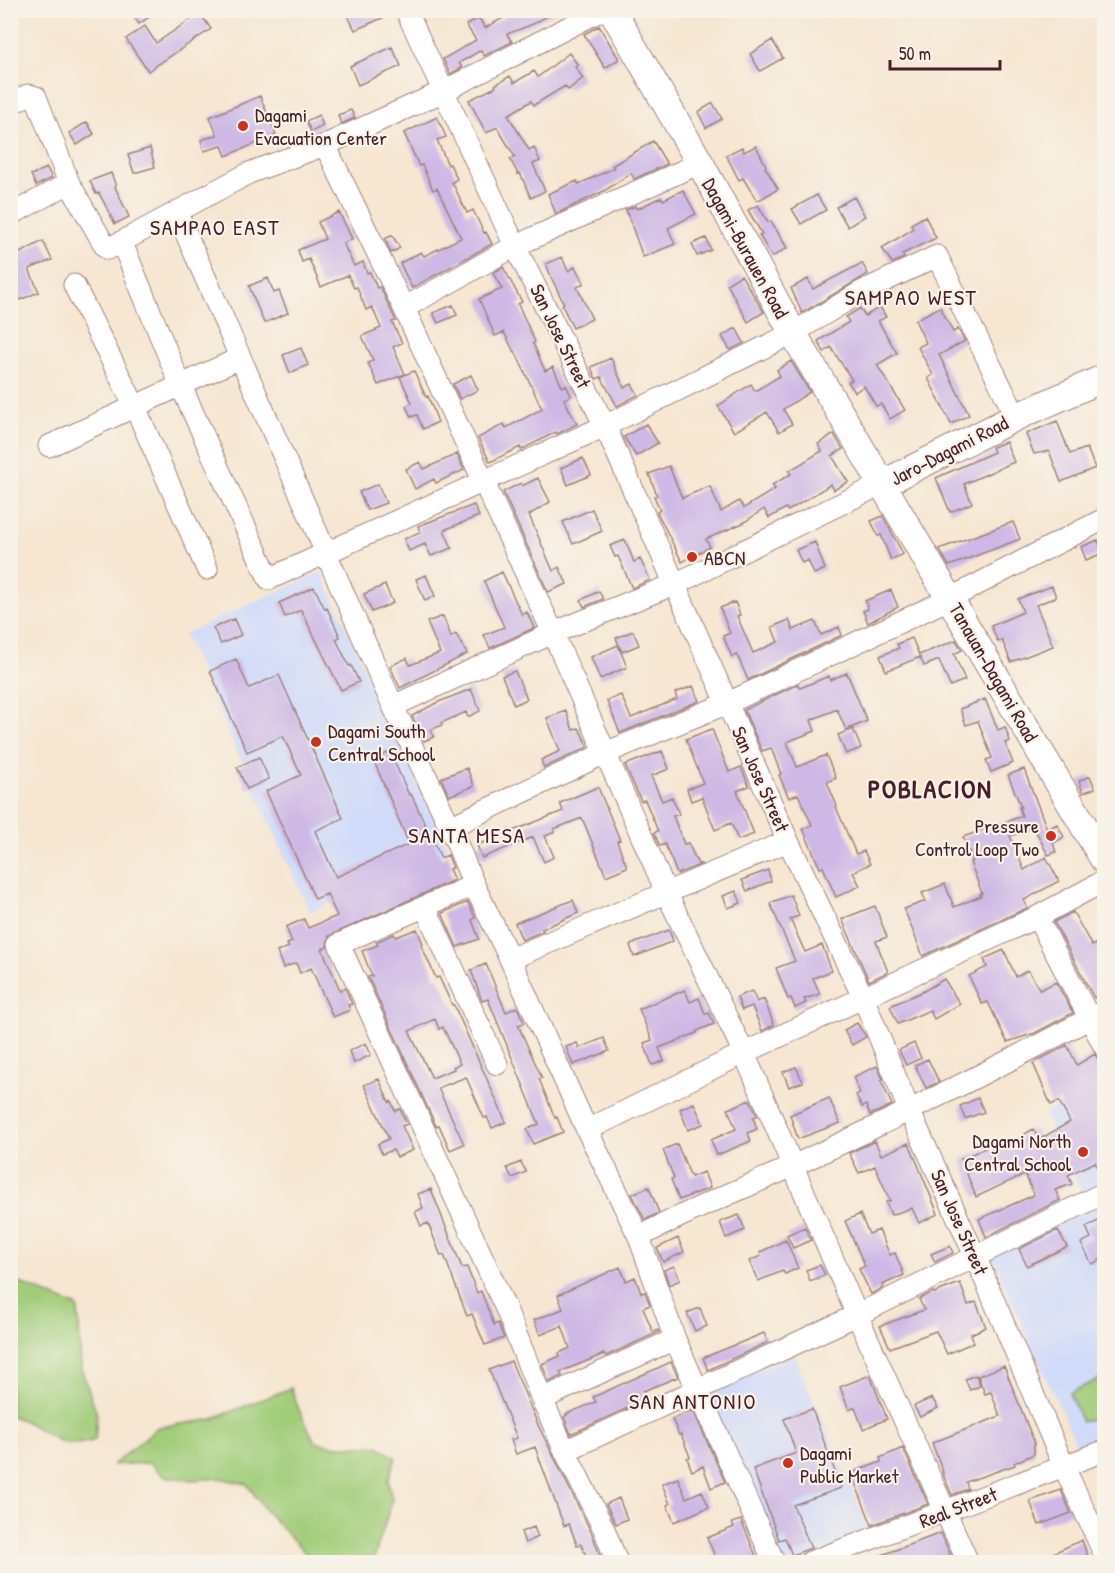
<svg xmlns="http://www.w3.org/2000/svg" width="1115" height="1573" font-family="'Patrick Hand',sans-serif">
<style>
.built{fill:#d0daf9}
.green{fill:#a2cd7a;stroke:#767652;stroke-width:1.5}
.building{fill:#ceb8e5;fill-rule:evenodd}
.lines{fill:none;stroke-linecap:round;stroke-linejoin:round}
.minor-casing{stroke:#a0827e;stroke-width:23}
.major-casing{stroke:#a0827e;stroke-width:29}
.minor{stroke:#fff;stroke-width:21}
.major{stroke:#fff;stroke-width:27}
.poi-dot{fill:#c8321e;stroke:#f7f3e8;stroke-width:2}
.labels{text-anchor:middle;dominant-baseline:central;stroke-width:4.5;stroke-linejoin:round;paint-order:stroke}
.poi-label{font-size:20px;fill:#4a1f2b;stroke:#f7f3e8;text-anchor:start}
.street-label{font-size:20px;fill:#4a1f2b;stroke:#f7f3e8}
.quarter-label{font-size:22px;letter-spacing:1.5px;fill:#4a1f2b;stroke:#f7f3e8}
.district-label{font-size:26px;font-weight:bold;letter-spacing:1.5px;fill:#4a1f2b;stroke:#f7f3e8}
</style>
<rect width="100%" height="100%" fill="#f7f3e8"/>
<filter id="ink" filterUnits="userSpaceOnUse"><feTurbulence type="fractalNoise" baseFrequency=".0167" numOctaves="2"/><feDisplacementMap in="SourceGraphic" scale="12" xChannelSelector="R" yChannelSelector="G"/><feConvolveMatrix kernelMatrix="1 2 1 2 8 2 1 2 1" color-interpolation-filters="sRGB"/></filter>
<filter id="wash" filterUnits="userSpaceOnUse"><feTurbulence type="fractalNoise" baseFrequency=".008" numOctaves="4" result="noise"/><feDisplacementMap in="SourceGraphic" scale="24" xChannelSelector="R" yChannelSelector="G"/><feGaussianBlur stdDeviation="1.35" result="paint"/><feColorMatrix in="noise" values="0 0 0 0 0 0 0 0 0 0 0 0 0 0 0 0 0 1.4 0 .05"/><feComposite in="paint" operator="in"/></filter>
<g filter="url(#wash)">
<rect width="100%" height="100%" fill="#f6e6d2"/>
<path class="built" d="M321,572L448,850L310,912L184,634Z
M1104,1081V1190L1085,1200L1044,1114Z
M1104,1202V1444L1081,1454L991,1256Z
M794,1354L870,1532L795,1562H779L706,1394Z"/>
<path class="green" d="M10,1279L78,1307L81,1368L97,1414L95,1440C54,1454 46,1425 11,1416Z
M1104,1377V1413L1082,1422L1069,1393Z
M291,1388L299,1410L315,1442L337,1446H378L396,1458L388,1480L392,1501L374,1558C359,1565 324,1566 310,1558L266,1511L247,1484L219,1478L191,1480L164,1476L150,1463L113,1465L158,1427L210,1420Z"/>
<g id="blocks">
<path class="building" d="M130,10H159L139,24Z
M354,10H394V13L355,30L347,14Z
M505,10H558L533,24L507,34L512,42L484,56L481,50L459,63L462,68L450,74L443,59L476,40L466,25L479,18L485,28L507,16Z
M200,13L211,29L148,71L126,39L145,26L156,43Z
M599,26L619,59L605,68L584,34Z
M772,40L783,58L760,71L750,54Z
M392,47L401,66L358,85L350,66Z
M569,53L578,65L575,67L583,78L568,90L565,86L534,105L531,101L508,115L529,150L534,147L540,161L533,164L545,191L531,198L520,173L518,174L510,159L515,157L497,127L486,133L469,100L496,87L495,85L510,76L514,83L534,71L538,77Z
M260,96L276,135L226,156L222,146L204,151L201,140L217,135L210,117Z
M713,103L722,119L706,128L698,112Z
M351,110L355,118L341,124L338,115Z
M319,115L323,126L311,132L306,121Z
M437,117L446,137L437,140L448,165L450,164L457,179L452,182L467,213L473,210L484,233L486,232L492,244L412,288L400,263L421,252L424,256L461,238L437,188L433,190L422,165L419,166L404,133Z
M87,122L94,134L77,145L69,133Z
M653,141L667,164L634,179L631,173L604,191L556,214L548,194L577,181L579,184L614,168L612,166Z
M756,146L766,166L765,167L778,189L757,201L743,178L739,180L726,155L742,147L744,152Z
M150,148L155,167L134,173L128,155Z
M47,168L52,178L36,186L31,175Z
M111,173L116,186L115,187L129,217L115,224L99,193L96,194L90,181Z
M683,190L696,214L668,228L675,244L643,257L626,210L636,206L637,209L661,197L663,200Z
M817,195L826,210L801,224L792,209Z
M854,197L865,216L848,227L836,207Z
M758,205L768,222L771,221L787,248L772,257L759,235L762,234L748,210Z
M339,212L352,239L343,243L354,266L363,262L367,273L370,272L377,288L380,287L396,321L392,322L402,343L393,347L405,374L378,385L368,363L373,360L362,336L381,328L372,307L366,310L357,287L354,288L348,275L321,287L309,259L302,262L298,250L325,239L318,222Z
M925,216L936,238L902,254L904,258L892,263L882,248L913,229L911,224Z
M392,235L400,248L391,253L385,239Z
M706,238L711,250L697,256L692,244Z
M43,241L52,260L29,269L39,292L10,304V293L16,290L10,277V258Z
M562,257L568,271L575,267L584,283L577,287L592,319L573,328L562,305L564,304L552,279L546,264Z
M862,263L868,274L802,313L791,288L808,279L813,289Z
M503,267L522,302L518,304L535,342L533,343L545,371L553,367L562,387L566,385L571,396L564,399L577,424L557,434L556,432L521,450L520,447L490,462L478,438L504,424L506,428L542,409L515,351L514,352L504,332L495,336L479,299L502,289L493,273Z
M741,275L764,312L748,322L727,284Z
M268,278L274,293L279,291L288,313L264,323L249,286Z
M453,305L457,315L438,323L433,313Z
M880,307L886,317L878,321L897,353L877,365L905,410L890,419L881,404L876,406L864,386L855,392L848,382L852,380L831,347L824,352L818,341L849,322L846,317L860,308L865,316Z
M940,307L953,332L958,329L965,341L939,355L969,415L951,424L928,378L933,375L918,347L926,343L915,320Z
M736,328L744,343L730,350L722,336Z
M301,348L308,365L290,373L283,355Z
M611,358L624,388L632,384L638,395L617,406L601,377L596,379L591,367Z
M791,361L810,392L783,409L792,424L779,432L767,412L734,432L718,406L751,384L755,391L780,376L777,370Z
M414,371L426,397L428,396L438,422L423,429L417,415L411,417L406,406L412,403L400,377Z
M471,375L478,390L460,399L453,384Z
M1057,421L1070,454L1087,448L1095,468L1061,482L1049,451L1034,454L1026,434Z
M646,424L658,443L636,456L624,437Z
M834,434L843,449L832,456L848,482L834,490L831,484L788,511L786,508L769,518L764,509L743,523L706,539L710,547L682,562L657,512L660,510L654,496L657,495L649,474L669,466L682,498L710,486L721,512L739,501L744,508L775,489L772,485L791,474L789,471L822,451L818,444Z
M1006,442L1014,462L964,484L972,503L950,512L936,478L994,452L992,447Z
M457,454L464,470L436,483L434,479L415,489L406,469L420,462L424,469Z
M583,458L591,475L568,485L561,468Z
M538,478L550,502L529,515L553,571L559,567L567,584L548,592L503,492L521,483L522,486Z
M378,484L386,503L367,510L359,492Z
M474,505L479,516L444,530L452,548L431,556L425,544L409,551L404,539L420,532L418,526Z
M592,509L602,531L573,544L563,522Z
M883,516L903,554L891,560L881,535L878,536L871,521Z
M1013,522L1020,539L949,566L939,549Z
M625,540L634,562L640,559L650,580L632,588L618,556L615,557L610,546Z
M1098,540L1103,553L1086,560L1081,547Z
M815,542L825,569L814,574L808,560L802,563L796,550Z
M502,572L522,615L527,612L534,628L490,648L484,635L504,627L484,581Z
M426,575L435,596L425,601L416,579Z
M385,585L393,603L372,612L364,594Z
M1052,586L1056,597L1036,605L1053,646L1011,662L1002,640L998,642L991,626L1023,612L1018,599Z
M314,587L325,609L327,608L340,637L336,639L349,666L351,665L359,682L341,690L301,610L285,617L279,603Z
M891,590L898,607L868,623L863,611L868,609L865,601Z
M599,591L603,599L584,607L581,600Z
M735,602L740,615L737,616L753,653L778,642L772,627L789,620L793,630L815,621L821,635L839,627L842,635L748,680L737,655L732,657L723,636L730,633L720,608Z
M443,616L451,637L456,634L467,654L400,688L390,666L407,658L410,665L440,653L427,622Z
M234,619L241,635L221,644L213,628Z
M633,631L639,645L622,652L616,638Z
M912,638L919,655L956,640L962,650L954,654L965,680L950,686L939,660L924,666L920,657L886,671L880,656L899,648L897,644Z
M618,645L627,667L600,679L591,657Z
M236,659L249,688L279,675L343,818L315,831L336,877L409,844L373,759L390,752L409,795L411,794L441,858L448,855L453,868L449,869L454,880L329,936L327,947L322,949L340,990L345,988L352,1004L348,1005L350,1010L333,1017L311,968L300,973L296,963L283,968L277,952L289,947L287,944L292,942L286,927L304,919L308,928L337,916L327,894L315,899L266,791L301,775L283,736L247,752L210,671Z
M515,671L527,699L514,705L502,676Z
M847,673L867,721L846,730L837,709L811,720L815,731L787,742L797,767L826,755L836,778L827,782L837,806L836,807L856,854L864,851L870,864L853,872L860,886L836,897L823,867L820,868L803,829L812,825L798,794L789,798L779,775L781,774L771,748L762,751L744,710L798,684L800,688L829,676L830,680Z
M693,686L699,701L620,733L607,701L621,695L631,718L677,699L675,693Z
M471,689L480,711L468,717L466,712L441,723L442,725L431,730L434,737L424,741L412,716L436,703Z
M985,699L998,730L1005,727L1010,741L1005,743L1013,763L991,772L986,760L992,758L978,721L966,725L960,709Z
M566,711L573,730L579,728L588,747L544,768L541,760L560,751L547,718Z
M712,729L729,772L741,767L749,786L737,791L754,834L738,840L731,823L715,830L702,797L691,801L687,789L703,783L686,739Z
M853,729L861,748L846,754L838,735Z
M662,751L669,769L651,776L662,801L672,797L679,814L673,816L684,844L688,843L698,864H702L677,874L665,844L660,846L654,833L658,831L645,800L641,801L625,765Z
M259,757L269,779L247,789L237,767Z
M467,768L474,786L449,796L441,778Z
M1024,769L1047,829L1057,824L1064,837L1053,843L1056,852L1048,855L1034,827L1010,836L1024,870L1046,857L1059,881L1024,900L1027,908L923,956L904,909L926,901L922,893L945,884L954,907L981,896L980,894L982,893L970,862L973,861L963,837L1022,816L1019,807H1021L1008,775Z
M1090,776L1095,788L1083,793L1079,781Z
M598,787L620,840L617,841L627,867L606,876L582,818L554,829L555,832L545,836L554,857L544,862L533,837L482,858L477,845L563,811L560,803Z
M768,870L771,881L747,891L742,880Z
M736,891L741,903L728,908L723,896Z
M791,895L799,916L790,919L805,952L822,945L832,971L813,978L820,994L804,999L806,1003L795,1008L791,998L788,999L776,968L795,961L770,903Z
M573,900L578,913L542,929L543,931L522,940L515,923Z
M468,902L475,918L472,920L479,939L457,947L442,913Z
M875,906L887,937L876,941L888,972L869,981L842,919Z
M1073,912L1092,946L1104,939V993L1094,998L1054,922Z
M417,929L423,944L421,945L436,978L439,977L452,1005H454L506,1122L492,1128L487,1117L484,1118L466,1077L438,1088L464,1144L450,1150L439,1125L436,1126L368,977L372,976L362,951L378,945L376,942L394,934L396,937ZM435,1019L439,1029L443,1027L460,1064L453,1067L454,1069L432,1078L409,1031Z
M669,930L673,941L634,957L630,945Z
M1004,950L1016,977L1028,970L1040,990L1056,982L1073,1013L1035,1033L1007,1042L988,1002L982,1004L969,976L987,967L984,959Z
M486,964L506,1012L517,1007L524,1023L518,1025L542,1078L539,1079L555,1118L557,1117L563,1132L533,1144L527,1129L539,1124L488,999L482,1001L471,970Z
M944,979L960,1004L934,1019L930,1010L898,1024L890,1006L924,991Z
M685,990L690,1002L699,998L705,1014L709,1013L714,1024L697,1031V1033L659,1048L664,1061L652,1065L644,1043L652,1040L639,1009Z
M752,991L757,1002L764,999L774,1025L762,1031L752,1006L742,1010L737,997Z
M857,1023L866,1037L852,1045L844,1030Z
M604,1038L609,1051L573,1065L566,1047L577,1043L579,1048Z
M366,1043L371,1055L354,1063L349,1051Z
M914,1043L921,1058L906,1065L899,1050Z
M1067,1045L1077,1065L1095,1054L1104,1070V1075L1099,1078L1104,1088V1180L1095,1162L1068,1175L1072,1184L1055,1190L1060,1200L986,1237L979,1219L1034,1195L1025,1174L976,1197L961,1159L1002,1140L1006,1146L1033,1129L1040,1139L1070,1122L1059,1101L1051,1105L1033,1063Z
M928,1059L939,1082L926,1088L915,1065Z
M877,1066L883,1079L881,1080L892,1105L870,1115L866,1105L862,1107L856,1095L860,1093L853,1077Z
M796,1067L803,1082L789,1087L783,1072Z
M379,1079L389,1102L391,1101L395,1111L400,1109L407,1124L402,1126L413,1150L397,1157L393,1150L382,1154L378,1144L389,1139L364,1085Z
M829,1098L840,1123L798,1139L790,1115Z
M978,1098L984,1112L965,1119L960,1106Z
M750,1100L757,1116L753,1117L757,1129L748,1133L751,1141L717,1155L711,1140L736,1129L728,1109Z
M694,1103L703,1124L688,1130L680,1109Z
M875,1141L881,1155L909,1143L938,1214L919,1223L912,1208L891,1215L886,1202L890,1201L875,1166L859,1173L849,1153Z
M677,1144L691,1177L704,1172L710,1188L679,1200L671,1179L674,1178L663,1150Z
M521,1162L526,1172L512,1178L507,1168Z
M649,1187L659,1213L645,1220L632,1194Z
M431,1189L462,1268L467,1267L477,1293L481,1291L494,1325L498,1323L504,1338L485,1345L472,1314L467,1316L444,1255L441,1256L428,1223L421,1226L415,1212L423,1208L418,1194Z
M860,1214L869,1234L879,1230L890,1255L895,1253L904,1275L882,1285L883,1288L871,1294L859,1269L865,1266L845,1221Z
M739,1215L745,1230L726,1238L720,1222Z
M1104,1218V1258L1092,1264L1081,1243L1091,1238L1086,1227Z
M805,1227L811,1240L793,1248L787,1235Z
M1058,1230L1067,1247L1027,1266L1019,1249Z
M678,1238L684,1252L663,1262L657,1248Z
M786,1240L798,1268L785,1274L783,1271L758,1281L749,1261L761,1256L760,1252Z
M950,1246L953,1253L935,1262L931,1254Z
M820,1265L825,1275L810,1281L806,1270Z
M674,1266L680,1280L669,1285L664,1270Z
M620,1267L626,1281L635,1277L641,1293L645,1292L650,1305L643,1308L653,1332L658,1330L659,1332L606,1356L604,1354L560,1372L562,1376L549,1382L542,1364L560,1356L559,1353L570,1348L562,1326L540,1335L534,1320L563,1309L558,1295Z
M960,1283L968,1305L976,1302L986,1327L971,1334L974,1342L947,1354L936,1331L890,1348L880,1326L924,1310L919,1299L933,1292L934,1293Z
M700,1308L707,1326L695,1331L687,1313Z
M764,1333L768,1342L708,1370L703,1358Z
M511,1361L539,1427L592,1534L603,1563H589L581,1544L577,1545L569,1524L564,1526L535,1447L516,1454L511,1440L517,1438L489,1370Z
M671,1362L678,1377L643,1391L647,1399L571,1434L564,1417L567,1415L566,1414L596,1402L593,1397Z
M1004,1366L1034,1442V1454L1014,1463L1015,1465L966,1482L968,1489L952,1495L942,1472H943L932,1443L1000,1416L991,1392L985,1394L978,1376Z
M870,1375L887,1419L863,1429L855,1407L849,1410L840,1387Z
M976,1375L980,1386L970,1390L965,1379Z
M932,1398L938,1408L920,1417L914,1406Z
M812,1409L841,1488L793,1505L811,1548L792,1555L785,1538L779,1540L753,1469L796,1453L784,1419Z
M693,1410L725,1482L711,1488L703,1466L692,1471L687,1458L690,1457L681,1434L679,1435L672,1419Z
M903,1448L928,1504L872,1525L851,1473L881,1462L880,1458Z
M678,1478L686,1498L702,1491L709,1507L674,1522L667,1505L670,1504L662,1484Z
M1061,1490L1071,1513L1039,1525L1030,1501Z
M619,1498L627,1519L616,1524L606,1504Z
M741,1520L759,1563H718L707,1538L734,1527L732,1523Z
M534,1527L538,1537L525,1543L521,1532Z
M941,1533L954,1563H867L866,1561Z
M1082,1540L1090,1563H1031Z"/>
</g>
</g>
<g filter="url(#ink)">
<use href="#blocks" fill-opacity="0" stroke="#a0827e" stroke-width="1.5"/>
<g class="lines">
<defs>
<path id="minor" d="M406,10L515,246L605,426L788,841L863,997L909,1110L976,1258L1064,1467L1104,1553
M10,104L28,95L36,97L69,183L105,246L108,249L249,173L325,145L444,91L602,10
M325,145L404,308L553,633L666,892L744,1053L857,1315L968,1562
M177,213L393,706L450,827L474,885L510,959L587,1130L639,1237L675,1339L774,1562
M10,215L69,183
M122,243L180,384L269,579L605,426L793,333L861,292L937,256L1016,417
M74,285L135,407L207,569
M404,308L515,246L700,163
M49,446L240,358
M393,706L553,633L675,584L882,484
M450,827L605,753L728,703L951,598L1104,519
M474,885L339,944L506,1309L542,1399L565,1451L604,1529L617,1562
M425,907L497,1064
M1037,917L1104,1046
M510,959L788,841
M587,1130L744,1053L1037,917L1104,881
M639,1237C689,1210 742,1189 793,1166C898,1117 1002,1065 1104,1011
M542,1399L675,1339
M565,1451L857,1315L1104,1193
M810,1562L1104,1451"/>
<path id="major" d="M612,10L700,163L793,333L1104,860
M882,484L1016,417L1104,378"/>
</defs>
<use href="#minor" class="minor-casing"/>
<use href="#major" class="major-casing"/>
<use href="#minor" class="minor"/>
<use href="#major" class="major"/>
</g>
</g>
<g class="poi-dot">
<circle cx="243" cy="126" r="6"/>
<circle cx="692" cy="557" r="6"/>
<circle cx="316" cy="742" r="6"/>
<circle cx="1051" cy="836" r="6"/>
<circle cx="1083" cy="1152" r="6"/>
<circle cx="788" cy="1463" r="6"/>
</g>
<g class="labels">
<g class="poi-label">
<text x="255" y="114">Dagami<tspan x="255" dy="23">Evacuation Center</tspan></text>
<text x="704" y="557">ABCN</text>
<text x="328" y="730">Dagami South<tspan x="328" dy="23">Central School</tspan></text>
<text x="1039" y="825" text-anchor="end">Pressure<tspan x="1039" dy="23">Control Loop Two</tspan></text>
<text x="1071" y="1140" text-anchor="end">Dagami North<tspan x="1071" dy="23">Central School</tspan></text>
<text x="800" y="1452">Dagami<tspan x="800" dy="23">Public Market</tspan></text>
</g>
<g class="street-label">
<text transform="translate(746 248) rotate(61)">Dagami-Burauen Road</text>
<text transform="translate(561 336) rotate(64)">San Jose Street</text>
<text transform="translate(949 450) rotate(-27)">Jaro-Dagami Road</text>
<text transform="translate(994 672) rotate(60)">Tanauan-Dagami Road</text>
<text transform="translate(761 779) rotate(66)">San Jose Street</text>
<text transform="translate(960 1222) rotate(66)">San Jose Street</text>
<text transform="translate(958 1507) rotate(-21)">Real Street</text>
</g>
<g class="quarter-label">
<text x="215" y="227">SAMPAO EAST</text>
<text x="911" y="297">SAMPAO WEST</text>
<text x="467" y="835">SANTA MESA</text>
<text x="693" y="1401">SAN ANTONIO</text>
</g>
<g class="district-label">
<text x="930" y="788">POBLACION</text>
</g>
</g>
<rect width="1115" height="1573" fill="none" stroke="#f7f3e8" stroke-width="36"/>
<path d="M890 60v9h110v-9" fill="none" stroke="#4a1f2b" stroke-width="3"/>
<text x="899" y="60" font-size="18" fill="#4a1f2b" stroke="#f7f3e8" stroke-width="4.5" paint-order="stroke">50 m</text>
</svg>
